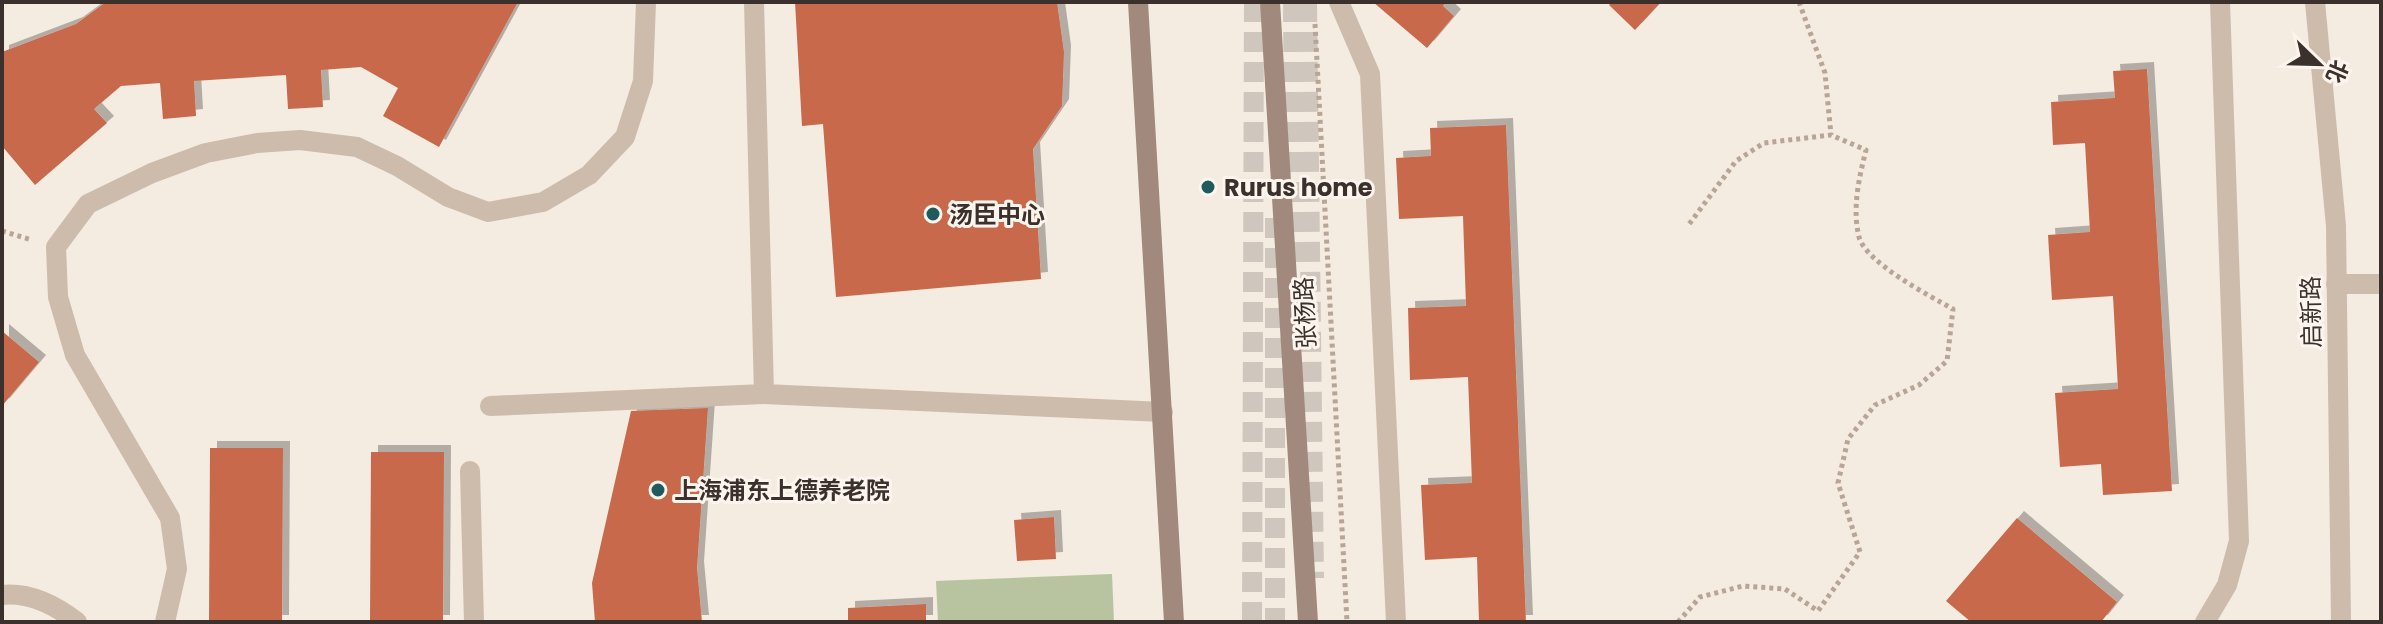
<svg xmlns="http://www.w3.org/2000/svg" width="2383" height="624" font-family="Poppins,'Noto Sans SC',sans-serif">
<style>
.green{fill:#b8c4a0}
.building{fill:#c8694b;filter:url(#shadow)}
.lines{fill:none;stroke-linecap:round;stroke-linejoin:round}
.secondary-tunnel{stroke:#cfc6bd;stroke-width:20;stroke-dasharray:20 10;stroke-linecap:butt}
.path{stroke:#b9a596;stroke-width:5;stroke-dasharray:4 4;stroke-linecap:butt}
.service{stroke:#cdbbac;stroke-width:20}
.minor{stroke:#cdbbac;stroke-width:20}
.secondary{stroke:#a18a7d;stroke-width:20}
.poi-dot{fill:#1f5a5e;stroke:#fbf5ee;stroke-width:3}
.labels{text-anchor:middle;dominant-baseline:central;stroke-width:6;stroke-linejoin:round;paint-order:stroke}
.poi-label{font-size:24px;font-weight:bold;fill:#3b302b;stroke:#fbf5ee;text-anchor:start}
.street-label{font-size:24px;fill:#3b302b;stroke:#fbf5ee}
</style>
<defs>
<filter id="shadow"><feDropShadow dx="7" dy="-7" stdDeviation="0" flood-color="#0004"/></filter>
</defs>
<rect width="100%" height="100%" fill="#f4ebe1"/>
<path class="green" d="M1112,574L1114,622H938L936,581Z"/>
<path class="building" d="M106,2H518L439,147L383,116L398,88L361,67L321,70L323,107L288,109L286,75L194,81L196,116L163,119L160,83L121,86L94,109L107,123L35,185L2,146V52L76,24Z
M795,2H1057L1064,52L1062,106L1033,149L1041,279L836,297L823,124L802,126Z
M1373,2H1446L1443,6L1454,16L1427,48Z
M1612,2H1661L1635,30L1609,5Z
M2147,69L2172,491L2103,495L2101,464L2060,467L2055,393L2118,389L2113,296L2052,300L2048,235L2090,232L2085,143L2053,145L2051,102L2115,98L2113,71Z
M1506,125L1526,622H1479L1477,557L1425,560L1421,485L1472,483L1468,377L1410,380L1408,308L1466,306L1463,216L1399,219L1396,158L1431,156L1430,128Z
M2,331L39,362L2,406Z
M708,408L697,568L702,622H595L592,583L631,411Z
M210,448H283L282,622H209Z
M371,452H444L443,622H370Z
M1054,517L1056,559L1017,561L1014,520Z
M2017,518L2117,602L2101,622H1971L1946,601Z
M926,604V622H848V608Z"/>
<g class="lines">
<path class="secondary-tunnel" d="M1293,2L1295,266
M1307,2L1314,578
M1275,218V622
M1252,622L1254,2"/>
<path class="path" d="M1799,2L1825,73L1831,135
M1315,24L1347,622
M2,231L32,240
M1678,622L1700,597L1743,586L1785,589L1818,611L1860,552L1838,483L1848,439L1875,405L1919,385L1947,361L1953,309C1930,296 1866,263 1859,237C1852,208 1859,178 1866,150L1831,135L1764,143L1736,161L1687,227"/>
<path class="service" d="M754,2L764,394L1163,412
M1339,2L1370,74L1396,622
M2336,284H2381
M490,406L764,394
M470,471L474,622
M2,595C30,592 55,605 77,622
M165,622L177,569L170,518L75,355L58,297L56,247L88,204L152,173L206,153L257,143L300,140L357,147L397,166L448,197L488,212L543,202L589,175L625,137L643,81L646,2
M2205,622L2227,585L2239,541L2220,2"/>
<path class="minor" d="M2315,2L2336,226L2341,622"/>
<path class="secondary" d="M1138,2L1174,622
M1270,2L1308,622"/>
</g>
<g class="poi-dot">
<circle cx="1208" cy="187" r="8"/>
<circle cx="933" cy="214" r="8"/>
<circle cx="658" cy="490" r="8"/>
</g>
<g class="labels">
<g class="poi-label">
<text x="1224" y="187">Rurus home</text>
<text x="949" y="214">汤臣中心</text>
<text x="674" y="490">上海浦东上德养老院</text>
</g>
<g class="street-label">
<text transform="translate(2311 312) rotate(-91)">启新路</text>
<text transform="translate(1305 313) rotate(-93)">张杨路</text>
</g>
</g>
<rect width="2383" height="624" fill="none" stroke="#3b302b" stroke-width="8"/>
<g transform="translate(2319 64) rotate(113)" stroke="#fbf5ee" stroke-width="6" paint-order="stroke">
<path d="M0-6L14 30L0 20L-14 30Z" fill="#3b302b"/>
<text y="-12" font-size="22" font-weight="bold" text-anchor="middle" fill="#3b302b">北</text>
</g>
</svg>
